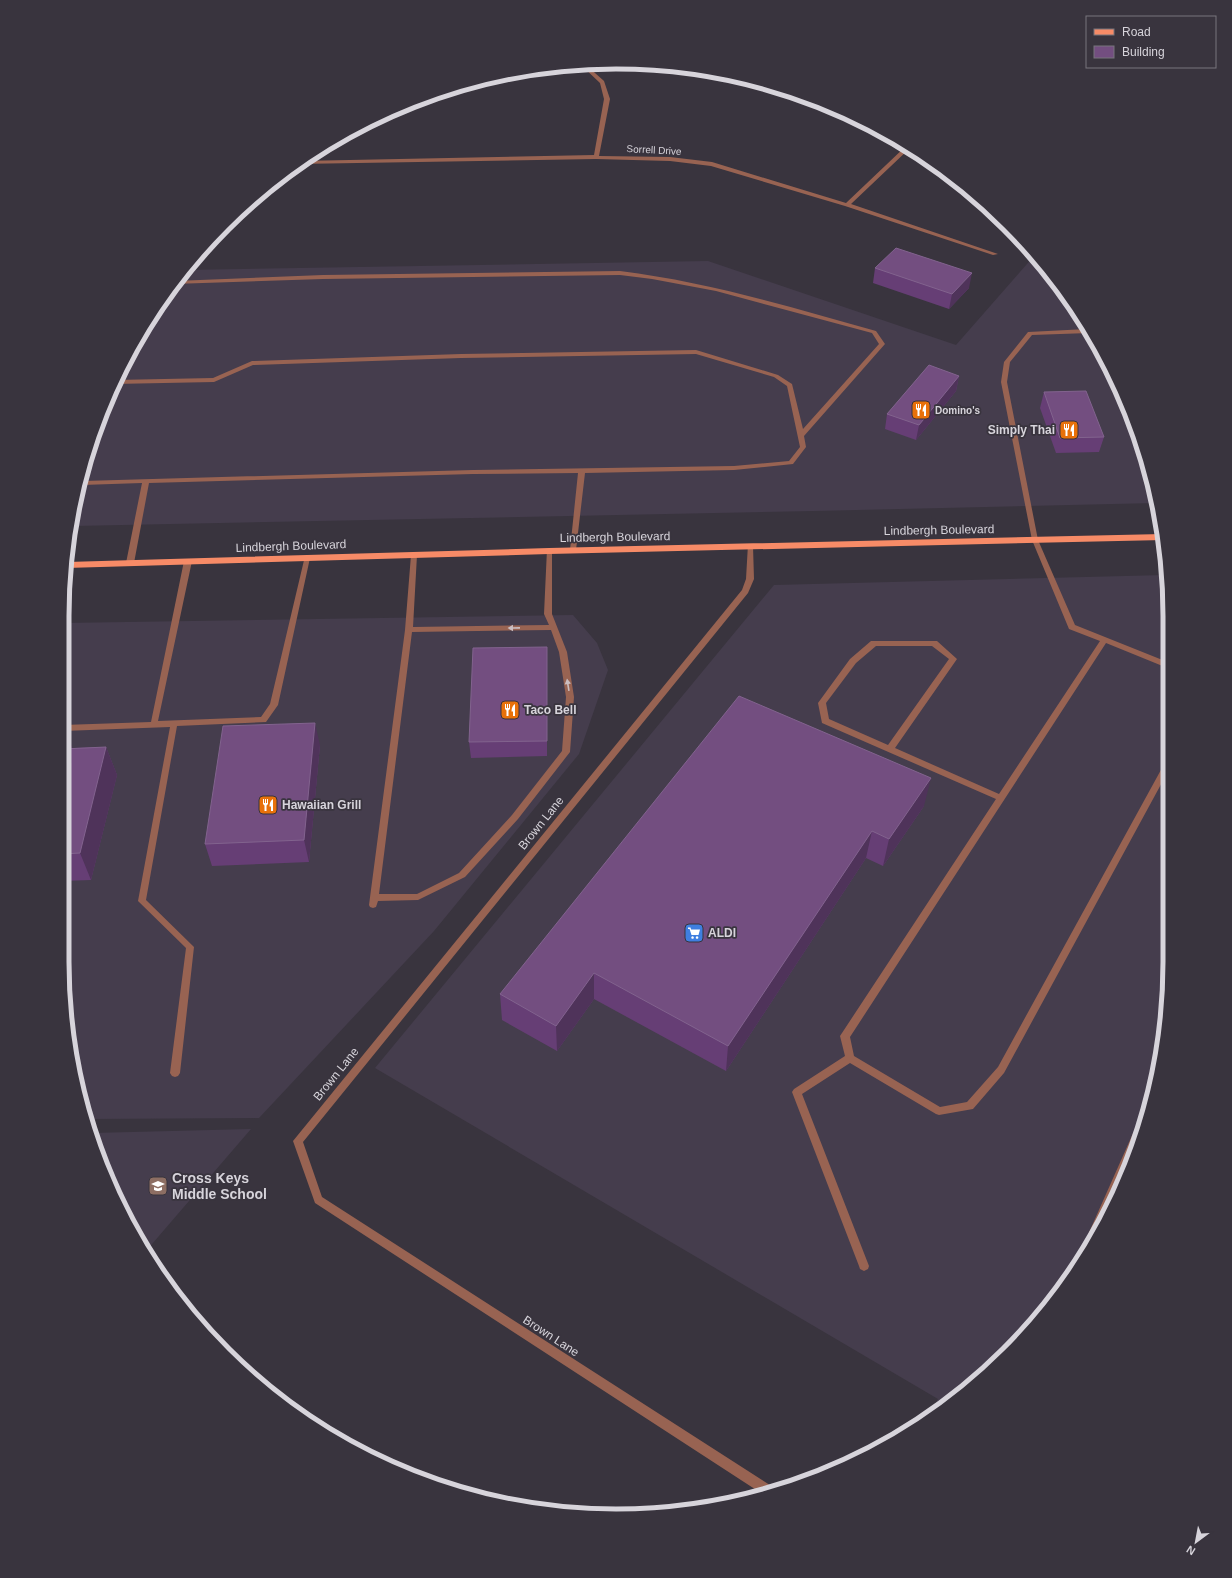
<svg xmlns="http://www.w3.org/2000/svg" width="1232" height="1578" font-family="Helvetica,sans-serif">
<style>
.built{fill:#453d4d}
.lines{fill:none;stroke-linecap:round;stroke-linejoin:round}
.lane{fill:#986352;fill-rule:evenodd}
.street{fill:#986352;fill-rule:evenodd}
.primary{fill:#f78b67;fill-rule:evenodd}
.wall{fill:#663e75}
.shaded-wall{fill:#4f335a}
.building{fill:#734e80;stroke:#82638e}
.oneway{fill:#cabdc0}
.labels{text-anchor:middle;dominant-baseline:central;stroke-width:3.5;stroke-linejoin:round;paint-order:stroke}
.far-street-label{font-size:10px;fill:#d7d4db;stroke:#39343e}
.far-poi-label{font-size:10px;font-weight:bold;fill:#d7d4db;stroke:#39343e;text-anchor:start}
.poi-label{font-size:12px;font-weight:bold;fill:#d7d4db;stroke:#39343e;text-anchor:start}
.street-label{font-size:12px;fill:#d7d4db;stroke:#39343e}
.near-poi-label{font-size:14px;font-weight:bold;fill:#d7d4db;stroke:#39343e;text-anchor:start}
.rim{fill:none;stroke:#d7d4db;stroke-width:5}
</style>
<rect width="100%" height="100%" fill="#39343e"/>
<path class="built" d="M1034,256L1077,308L1141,438L1156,503L814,511L74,526L91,438L119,371L177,279L185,270L708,261L956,345Z
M1165,575V1035L1128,1174L1077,1270L1008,1354L927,1420L938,1399L375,1068L774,585Z
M573,615L597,643L608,670L579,754L434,931L259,1118L87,1119L81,1106L62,962L63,623Z
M251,1129L146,1251L136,1239L92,1133Z"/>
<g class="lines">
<path class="lane" d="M620,271C708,282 791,307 876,331L885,344L804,436L806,447L793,464L734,470L585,473L576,550L573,552L570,550L578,473L473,474L149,483L134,563L130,565L126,563L142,483L82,485L83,481L473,470L734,466L789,461L800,447L787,386L774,377L696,354L461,358L253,365L214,382L114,384L115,380L213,378L252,361L461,354L696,350L778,375L792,384L803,429L879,344L872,333L716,291L652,279L620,275L323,279L173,284L175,281L323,275Z
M1087,329L1089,333L1032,335L1010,362L1007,382L1038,540L1075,625L1165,661V667L1106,643L850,1037L854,1056L940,1107L967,1102L998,1067L1162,768L1165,767V777L1004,1073L973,1109L939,1115L936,1114L850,1063L802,1094L869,1266L868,1269L864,1271L860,1269L859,1266L792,1092L794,1089L845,1056L840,1036L842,1033L996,799L822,723L818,703L850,659L871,641H937L957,659L895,748L999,794L1100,641L1069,629L1032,540L1001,382L1004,362L1028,332ZM876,646H932L949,659L888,745L829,719L826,703L856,663Z
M547,549H549L552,551V614L567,652L574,697L570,752L518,819L465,877L418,900L378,901L376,907L373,908L370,907L369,905L405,630L411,555L414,553L417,555L413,627L549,625L544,614ZM551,630L559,652L566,697L562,751L512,815L459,873L417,894H379L412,632Z
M305,556H307L310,558L278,705L266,722L177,726L146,900L194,947L180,1073L178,1076L175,1077L172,1076L170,1073L186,948L138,901L170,727L63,731V725L151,722L184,561L188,559L192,561L158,721L261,717L270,704Z
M1141,1121H1142L1133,1154L1110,1207L1081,1262L1079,1261L1078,1258L1079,1255L1138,1122Z"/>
<path class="street" d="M581,65H586L604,81L610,99L599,156L670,157L712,162L846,203L906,146L910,148L851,204L998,254L993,255L845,206L711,166L670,161L596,159L297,164L300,161L594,155L604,99L600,83Z
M748,544H752L753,546L754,579L748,593L303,1142L322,1197L776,1489L777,1491L764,1495L315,1203L293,1141L742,590L746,579Z"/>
<path class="primary" d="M1163,534L1164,540L549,554L66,568L67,562L549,548Z"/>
</g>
<path class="wall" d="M875,268L969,288L949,309L873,283Z
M959,376L956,391L916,440L885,429L887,414Z
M1044,392L1104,437L1099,452L1056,453L1040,408Z
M547,647V756L471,758L469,742Z
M63,726L72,748L106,747L117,775L91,880L62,881Z
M320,745L309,862L212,866L205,844Z
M924,806L883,866L866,858L726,1071L594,999L557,1051L502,1020L500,994Z"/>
<path class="shaded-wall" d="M972,273L969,288L949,309L952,294Z
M959,376L956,391L916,440L919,425Z
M315,723L320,745L309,862L304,840Z
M63,726L73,751L63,769Z
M106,747L117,775L91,880L80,853Z
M931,778L924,806L883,866L889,839Z
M872,831L866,858L726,1071L728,1046Z
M594,973V999L557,1051L556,1026Z"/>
<path class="building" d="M896,248L972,273L952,294L875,268Z
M929,365L959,376L919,425L887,414Z
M1086,391L1104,437L1060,438L1044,392Z
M547,647V741L469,742L473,648Z
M739,696L931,778L889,839L872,831L728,1046L594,973L556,1026L500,994Z
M315,723L304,840L205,844L223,726Z
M106,747L80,853L62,854L63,749Z"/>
<defs><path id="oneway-solid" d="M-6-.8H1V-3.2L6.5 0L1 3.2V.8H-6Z"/></defs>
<g class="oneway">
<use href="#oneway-solid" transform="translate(514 628) rotate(179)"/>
<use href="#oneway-solid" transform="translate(568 685) rotate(-99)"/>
</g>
<defs>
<symbol id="restaurant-square" viewBox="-11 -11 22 22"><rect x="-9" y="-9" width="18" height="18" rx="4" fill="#e8710a" stroke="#39343e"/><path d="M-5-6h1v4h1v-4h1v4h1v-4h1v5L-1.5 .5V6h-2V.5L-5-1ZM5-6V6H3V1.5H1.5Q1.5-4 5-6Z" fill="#fff"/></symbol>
<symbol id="supermarket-square" viewBox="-11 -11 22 22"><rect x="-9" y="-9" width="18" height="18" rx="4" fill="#3f7fe0" stroke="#39343e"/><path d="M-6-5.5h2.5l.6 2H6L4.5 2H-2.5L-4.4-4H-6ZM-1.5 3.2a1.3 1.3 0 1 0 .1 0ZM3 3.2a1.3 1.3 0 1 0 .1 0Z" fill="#fff"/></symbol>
<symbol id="school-square" viewBox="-11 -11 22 22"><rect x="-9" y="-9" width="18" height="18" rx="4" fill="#8d6e63" stroke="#39343e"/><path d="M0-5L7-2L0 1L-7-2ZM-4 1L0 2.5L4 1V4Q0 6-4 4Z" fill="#fff"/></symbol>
</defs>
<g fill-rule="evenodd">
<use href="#restaurant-square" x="910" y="399" width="22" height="22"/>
<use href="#restaurant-square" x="1058" y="419" width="22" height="22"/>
<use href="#restaurant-square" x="499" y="699" width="22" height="22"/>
<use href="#restaurant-square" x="257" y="794" width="22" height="22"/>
<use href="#supermarket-square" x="683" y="922" width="22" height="22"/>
<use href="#school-square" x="147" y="1175" width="22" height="22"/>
</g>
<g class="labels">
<g class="far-street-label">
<text transform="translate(654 150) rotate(3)">Sorrell Drive</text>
</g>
<g class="far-poi-label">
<text x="935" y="410">Domino's</text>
</g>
<g class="poi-label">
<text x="1055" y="430" text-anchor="end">Simply Thai</text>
<text x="524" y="710">Taco Bell</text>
<text x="282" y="805">Hawaiian Grill</text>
<text x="708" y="933">ALDI</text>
</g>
<g class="street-label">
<text transform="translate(939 530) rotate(-1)">Lindbergh Boulevard</text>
<text transform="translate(615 537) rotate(-1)">Lindbergh Boulevard</text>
<text transform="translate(291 546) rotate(-2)">Lindbergh Boulevard</text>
<text transform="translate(541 823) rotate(-51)">Brown Lane</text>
<text transform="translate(336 1074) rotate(-51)">Brown Lane</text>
<text transform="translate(551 1336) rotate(33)">Brown Lane</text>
</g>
<g class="near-poi-label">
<text x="172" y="1178">Cross Keys<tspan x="172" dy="16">Middle School</tspan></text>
</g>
</g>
<path d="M0 0H1232V1578H0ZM616 69H616A547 547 0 0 1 1163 616V962A547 547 0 0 1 616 1509H616A547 547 0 0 1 69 962V616A547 547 0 0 1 616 69Z" fill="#39343e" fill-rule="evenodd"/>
<path class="rim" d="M616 69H616A547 547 0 0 1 1163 616V962A547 547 0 0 1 616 1509H616A547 547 0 0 1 69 962V616A547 547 0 0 1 616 69Z"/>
<rect x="1086" y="16" width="130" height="52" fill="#39343e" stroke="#78747d"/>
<rect x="1094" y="29" width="20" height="6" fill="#f78b67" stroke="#78747d"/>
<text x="1122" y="36" font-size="12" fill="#d7d4db">Road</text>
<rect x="1094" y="46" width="20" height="12" fill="#734e80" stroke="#78747d"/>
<text x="1122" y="56" font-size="12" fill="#d7d4db">Building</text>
<g transform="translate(1196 1542) rotate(212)" stroke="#39343e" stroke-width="3" paint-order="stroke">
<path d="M0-3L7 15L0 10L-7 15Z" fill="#d7d4db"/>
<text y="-6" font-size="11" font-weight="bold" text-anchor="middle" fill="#d7d4db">N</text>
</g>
</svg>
